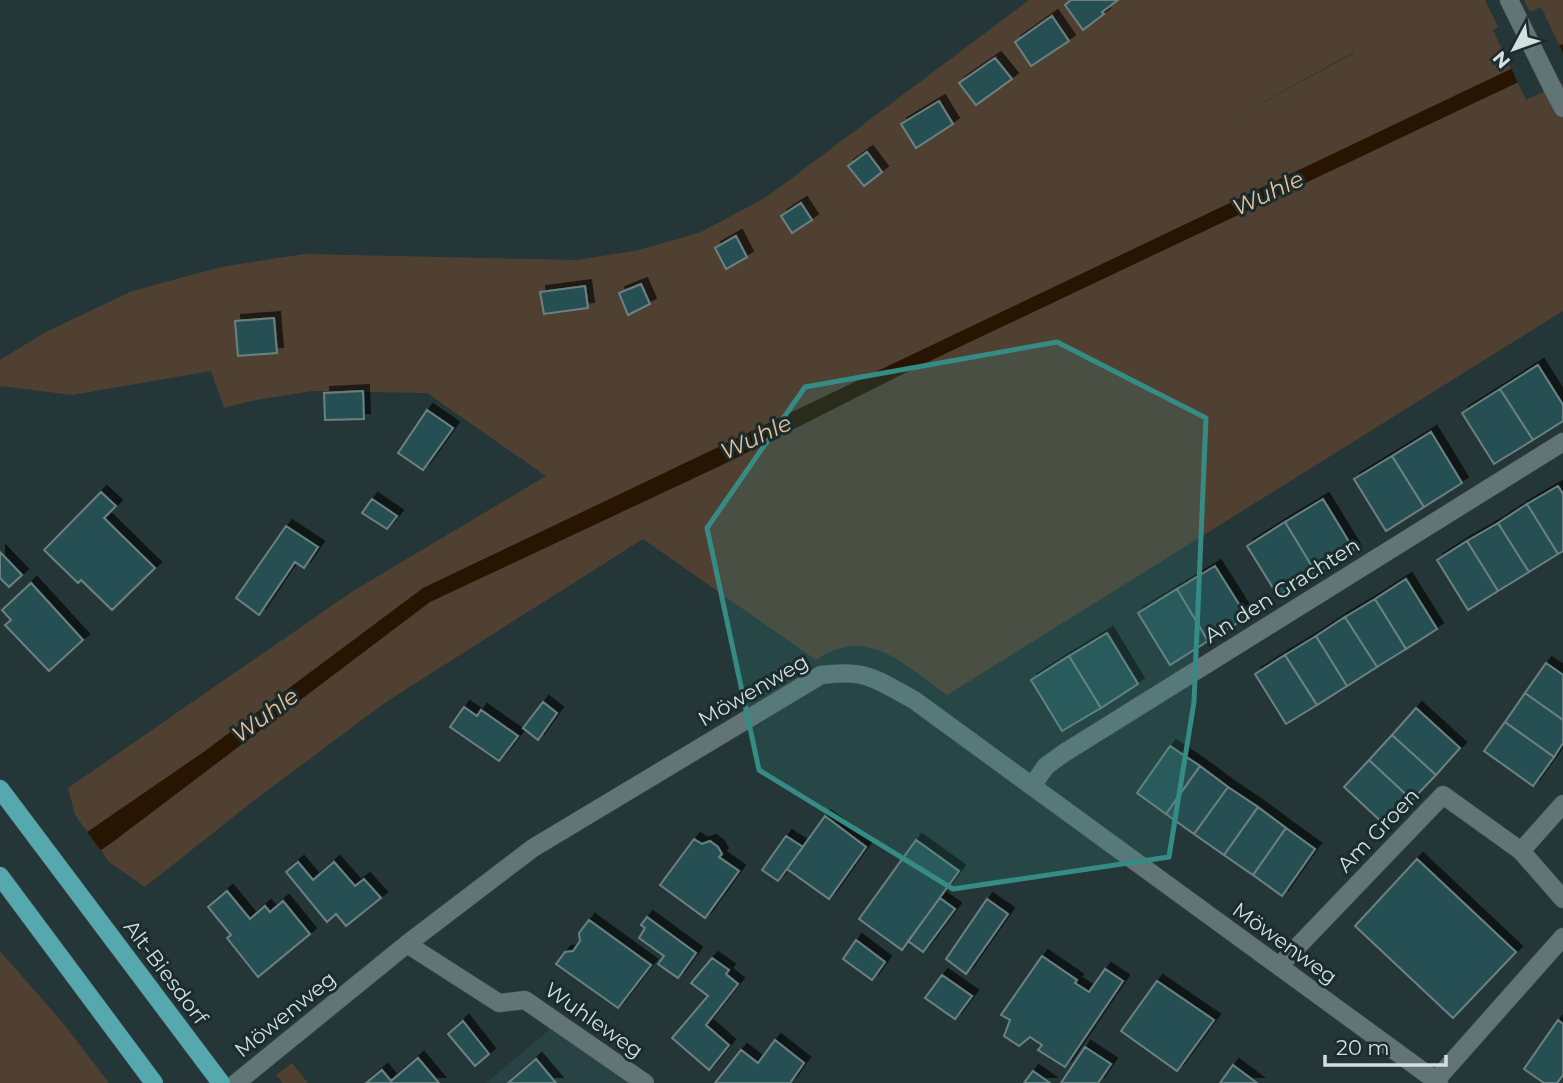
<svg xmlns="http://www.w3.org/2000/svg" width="1563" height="1083" font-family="Montserrat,sans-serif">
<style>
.built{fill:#294345}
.green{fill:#4f4032;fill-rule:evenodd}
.water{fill:#271401}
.pier{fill:#243638}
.building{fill:#285053;stroke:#6c8081;stroke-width:2;filter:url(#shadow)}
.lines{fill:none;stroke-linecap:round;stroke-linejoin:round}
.lane-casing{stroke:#445455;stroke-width:19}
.street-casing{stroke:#445455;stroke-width:19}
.primary-casing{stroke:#445455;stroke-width:19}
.lane{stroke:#617576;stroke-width:18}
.street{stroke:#617576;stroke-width:18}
.primary{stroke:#55a8ae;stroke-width:18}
.marked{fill:#368b85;fill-opacity:0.2;stroke:#368b85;stroke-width:5;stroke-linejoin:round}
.labels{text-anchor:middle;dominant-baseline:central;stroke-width:6;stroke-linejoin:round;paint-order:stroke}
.street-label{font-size:21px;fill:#d4dfe0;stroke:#1a2c2e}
.water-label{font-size:23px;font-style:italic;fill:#ebbe95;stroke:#1a2c2e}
</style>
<defs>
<filter id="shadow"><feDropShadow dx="6" dy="-6" stdDeviation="0" flood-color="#0009"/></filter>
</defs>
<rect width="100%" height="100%" fill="#243638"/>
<path class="built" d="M555,1025L636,1083H486Z"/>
<path class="green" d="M1029,0H1485L1498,27L1493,30L1526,100L1563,83V311L947,695C905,666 868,624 816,660L643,539L386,702L252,802L145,887L109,862L75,815L68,788L353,591L546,476L427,393L312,391L251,401L224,408L211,371L72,395L0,386V360L44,333L132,291L221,267L304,254L577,260L639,250L701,232L768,196ZM1354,53L1207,133L1354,52Z
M1524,0H1563V53L1541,7L1530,12Z
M0,951L63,1023L109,1083H0Z
M292,1063L308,1083H283L276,1075Z"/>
<path class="water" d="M1563,44V61L913,369L722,465L430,602L114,841L0,921V892L205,751L423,588Z"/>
<path class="pier" d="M1558,42L1563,53V65L1519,86L1510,65Z
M84,828L103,853L0,925V887Z"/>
<path class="building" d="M1071,0H1118L1102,12L1104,14L1083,30L1065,5Z
M1052,16L1069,41L1031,66L1015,42Z
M995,58L1012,79L976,105L959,83Z
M939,101L953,124L916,148L901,124Z
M867,152L882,172L864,186L848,166Z
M801,203L812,220L792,233L781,216Z
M736,236L747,257L726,269L715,248Z
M641,284L650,304L628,315L619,293Z
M585,286L588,308L544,314L540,292Z
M274,318L277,353L238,356L235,321Z
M1538,365L1563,405V421L1533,440L1500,389Z
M1500,389L1533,440L1494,464L1462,413Z
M363,391L364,419L325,420L324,393Z
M427,410L453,428L423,470L398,453Z
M1431,432L1462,483L1424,507L1392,456Z
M1392,456L1424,507L1386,531L1354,479Z
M1558,486L1563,494V551L1558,554L1527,504Z
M101,492L116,506L104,518L155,568L112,610L81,580L78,583L44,550Z
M372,499L397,516L387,529L362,513Z
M1323,499L1354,550L1316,573L1285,522Z
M1527,504L1558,554L1529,572L1498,523Z
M1285,522L1316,573L1278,596L1247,546Z
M1498,523L1529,572L1498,591L1467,541Z
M286,526L318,547L304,568L295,562L259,615L236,598Z
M1467,541L1498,591L1468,610L1437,560Z
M0,552L22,575L9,587L0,578Z
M1215,566L1247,617L1208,641L1177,589Z
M1406,579L1437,629L1406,649L1375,599Z
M31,583L83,640L49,671L5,625L11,620L2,610Z
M1177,589L1208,641L1170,665L1138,613Z
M1375,599L1406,649L1377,667L1345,617Z
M1345,617L1377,667L1347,686L1316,636Z
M1107,633L1138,684L1101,708L1069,656Z
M1316,636L1347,686L1317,705L1285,655Z
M1285,655L1317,705L1286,724L1255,674Z
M1069,656L1101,708L1062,731L1031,680Z
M1546,663L1563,675V720L1525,693Z
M1525,693L1563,720V743L1554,757L1505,722Z
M543,702L557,713L538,740L523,728Z
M464,707L477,716L481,710L518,736L499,761L450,727Z
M1416,708L1460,748L1436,775L1392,735Z
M1505,722L1554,757L1533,786L1484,751Z
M1392,735L1436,775L1412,800L1369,760Z
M1170,746L1200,766L1166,814L1137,793Z
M1369,760L1412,800L1387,827L1344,787Z
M1200,766L1228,787L1194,834L1166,814Z
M1228,787L1258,807L1224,855L1194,834Z
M1258,807L1286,828L1253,875L1224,855Z
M825,816L866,847L829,899L787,869Z
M1286,828L1315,849L1282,896L1253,875Z
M786,836L803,847L778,881L762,870Z
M694,839L702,844L710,841L718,847L722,854L719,857L739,871L705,918L660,885Z
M916,840L959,871L902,950L859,919Z
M1417,859L1516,952L1453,1018L1355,926Z
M298,862L313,880L334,862L355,886L364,879L381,898L346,926L336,914L327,922L286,872Z
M227,891L250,919L265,906L270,912L283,901L310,934L258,977L227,938L231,935L208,907Z
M940,898L955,909L923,952L908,941Z
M987,899L1008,914L966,974L946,959Z
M647,917L696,953L678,978L658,964L664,956L639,938L645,928L641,925Z
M589,920L651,965L618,1008L556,964L565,952L573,951L580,941L579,933Z
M856,940L885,962L872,980L843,959Z
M1042,956L1077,980L1075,983L1089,992L1105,969L1123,981L1065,1067L1038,1050L1042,1045L1030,1037L1019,1046L1004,1036L1010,1020L1001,1015Z
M712,958L729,970L726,974L738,984L706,1025L729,1045L709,1070L672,1038L708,996L691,983Z
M942,975L972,996L955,1019L925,998Z
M1157,981L1214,1020L1177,1071L1121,1031Z
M1558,1020L1563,1024V1075L1557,1083H1544L1524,1069Z
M463,1021L489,1054L475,1066L448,1034Z
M775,1040L804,1063L790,1083H715L741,1050L758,1063Z
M1085,1047L1111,1064L1098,1083H1061Z
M418,1058L439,1083H366L382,1070L391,1081Z
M536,1059L556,1083H508Z
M1233,1065L1257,1083H1220Z
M1033,1071L1050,1083H1024Z"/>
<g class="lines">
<defs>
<path id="lane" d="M1553,89L1563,108
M407,944L499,1003L525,1000L645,1083"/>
<path id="street" d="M1509,0L1553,89
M1032,786L1046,766L1064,753L1563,442
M1521,851L1563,804
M1279,966L1443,795L1521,851L1563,899
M1436,1080L1563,937
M236,1083L407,944L533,848L821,675C867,669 875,679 914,700L1439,1083"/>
<path id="primary" d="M0,789L221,1083
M0,876L154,1083"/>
</defs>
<use href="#lane" class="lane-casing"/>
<use href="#street" class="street-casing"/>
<use href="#primary" class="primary-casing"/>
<use href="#lane" class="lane"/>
<use href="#street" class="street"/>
<use href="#primary" class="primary"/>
</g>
<path class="marked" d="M1057,342L1206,418L1194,702L1169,857L953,889L759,770L707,528L805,387Z"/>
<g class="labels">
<g class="street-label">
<text transform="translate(1282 590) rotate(-32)">An den Grachten</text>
<text transform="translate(753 690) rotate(-30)">Möwenweg</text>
<text transform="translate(1378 830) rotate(-46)">Am Groen</text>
<text transform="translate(1285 943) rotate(36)">Möwenweg</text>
<text transform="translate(166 972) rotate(53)">Alt-Biesdorf</text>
<text transform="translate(285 1014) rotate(-39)">Möwenweg</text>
<text transform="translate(594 1020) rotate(35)">Wuhleweg</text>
</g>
<g class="water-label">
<text transform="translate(1268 193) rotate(-25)">Wuhle</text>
<text transform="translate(756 437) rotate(-25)">Wuhle</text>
<text transform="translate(265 715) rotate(-36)">Wuhle</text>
</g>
</g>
<g transform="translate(1514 49) rotate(229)" stroke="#1a2c2e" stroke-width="5" paint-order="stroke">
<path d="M0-5L12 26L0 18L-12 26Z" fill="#d4dfe0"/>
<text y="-10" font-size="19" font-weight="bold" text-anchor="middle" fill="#d4dfe0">N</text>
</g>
<path d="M1325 1055v10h121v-10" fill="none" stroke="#d4dfe0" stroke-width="3.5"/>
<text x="1336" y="1055" font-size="21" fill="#d4dfe0" stroke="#1a2c2e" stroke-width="5" paint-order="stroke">20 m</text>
</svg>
